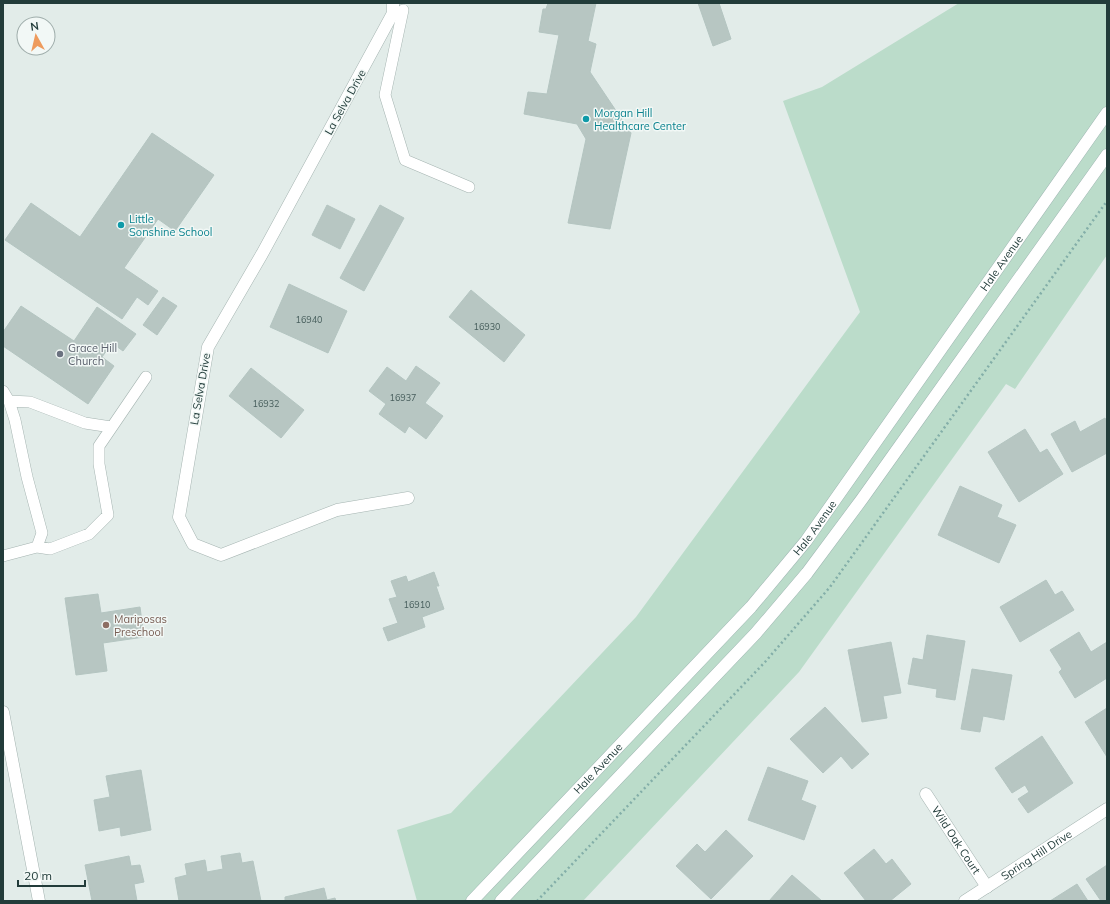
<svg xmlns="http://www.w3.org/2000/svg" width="1110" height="904" font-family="Mulish,sans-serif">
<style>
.green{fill:#bbdcca}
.building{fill:#b7c6c2;stroke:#b4c5c1}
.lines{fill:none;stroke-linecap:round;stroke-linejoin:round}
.lane-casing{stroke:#a5b4b1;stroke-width:12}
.street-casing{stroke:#a5b4b1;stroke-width:13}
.secondary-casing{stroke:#a0b7b3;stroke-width:13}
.path{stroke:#83aea8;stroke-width:2.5;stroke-dasharray:2 3;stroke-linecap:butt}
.lane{stroke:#fff;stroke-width:11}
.street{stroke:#fff;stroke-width:12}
.secondary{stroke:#fff;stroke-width:12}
.culture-dot{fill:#0f9aa8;stroke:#f2f8f6;stroke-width:1.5}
.worship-dot{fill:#6b7280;stroke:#f2f8f6;stroke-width:1.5}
.education-dot{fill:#8d6e63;stroke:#f2f8f6;stroke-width:1.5}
.labels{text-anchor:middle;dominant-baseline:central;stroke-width:3;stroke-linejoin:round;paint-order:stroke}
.number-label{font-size:9px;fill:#475e5c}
.street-label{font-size:11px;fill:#223c3a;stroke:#f2f8f6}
.culture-label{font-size:11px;fill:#0d838f;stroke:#f2f8f6;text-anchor:start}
.worship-label{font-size:11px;fill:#5b616d;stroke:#f2f8f6;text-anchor:start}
.education-label{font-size:11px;fill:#785e54;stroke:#f2f8f6;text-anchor:start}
</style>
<rect width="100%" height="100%" fill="#e2ece9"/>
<path class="green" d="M959,3H1107V255L1015,389L1006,384L799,672L583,901H417L397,830L451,813L636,617L860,312L783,101L822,87Z"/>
<path class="building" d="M548,3H596L588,41L596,44L590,72L631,133L610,229L568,223L586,139L577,124L524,114L528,92L547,94L559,35L539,32L543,9H546Z
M698,3H719L731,39L713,46Z
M152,133L214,175L175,231L158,219L124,268L158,291L148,305L137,297L122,319L5,240L31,203L80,237Z
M327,205L355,219L340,249L312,235Z
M380,205L404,218L364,291L340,278Z
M289,284L347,311L328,353L270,327Z
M471,290L525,335L504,362L449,317Z
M163,297L177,306L157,335L143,325Z
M21,306L74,341L97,307L136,334L123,351L112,343L102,357L114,366L88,404L3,346V332Z
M416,366L440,383L425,403L443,416L426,439L409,426L405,433L379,414L386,404L369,391L387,367L406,381Z
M251,368L304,410L281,438L229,396Z
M1105,418L1107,423V453L1072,472L1051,434L1075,421L1080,432Z
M1025,429L1040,453L1047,449L1063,474L1019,502L988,452Z
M960,486L1002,505L997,517L1016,525L999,563L938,535Z
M434,572L439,586H436L444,609L422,617L425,627L388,641L383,628L398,623L389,599L397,597L391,581L406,576L408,582Z
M1046,580L1055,595L1062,591L1074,610L1020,642L1000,607Z
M98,594L101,613L140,607L144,637L103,643L107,671L76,675L65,598Z
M1079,632L1091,652L1107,642V678L1075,698L1059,672L1062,669L1050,650Z
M927,635L965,641L955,700L936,697L937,689L908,684L913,658L923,660Z
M891,642L901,693L883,696L887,718L862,722L848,650Z
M972,669L1012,675L1004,720L983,716L980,732L961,729Z
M825,707L869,754L852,769L841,756L823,773L790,739Z
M1107,708V757L1085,722Z
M1042,736L1073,783L1028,813L1018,799L1029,792L1025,785L1012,793L995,768Z
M768,767L808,781L801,800L816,806L804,840L748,820Z
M141,770L151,830L121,836L120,827L99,831L94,800L110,797L106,776Z
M726,830L753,856L711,899L676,866L697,844L705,852Z
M874,849L886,864L892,859L911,884L890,901H866L844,873Z
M240,853L242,863L253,861L261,901H179L175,878L187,875L185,864L205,860L207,872L223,869L221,856Z
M129,856L131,866L140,865L144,882L134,884L137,901H92L85,865Z
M1107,865V901H1101L1086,879Z
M792,875L822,901H769Z
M1077,884L1088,901H1050Z
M324,888L327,900L335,898L336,901H285V897Z"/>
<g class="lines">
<defs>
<path id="lane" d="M403,10L385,95L405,160L469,187
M3,391L9,401L15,420L27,477L42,533L37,547L3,556
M9,401L30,402L85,423L111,427
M37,547L50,549L89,534L108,515L99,464V446L146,377"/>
<g id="street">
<path d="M393,3V13L262,254L208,347L179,517L193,544L221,555L337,510L408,498"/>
<path d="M3,712L39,901"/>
<path id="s1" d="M926,794L987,887"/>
<path id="s2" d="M965,901L1107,809"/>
</g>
<g id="secondary">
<path id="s3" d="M472,901L751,607L806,541L1107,113"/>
<path d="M501,901L756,633L807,573L862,499L1107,155"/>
</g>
</defs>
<use href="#lane" class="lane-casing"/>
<use href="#street" class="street-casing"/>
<use href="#secondary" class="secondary-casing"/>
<path class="path" d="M537,901L765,662L830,587L1107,201"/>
<use href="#lane" class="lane"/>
<use href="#street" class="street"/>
<use href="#secondary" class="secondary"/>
</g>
<g class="culture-dot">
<circle cx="586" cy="119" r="4"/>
<circle cx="121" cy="225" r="4"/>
</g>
<circle class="worship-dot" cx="60" cy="354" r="4"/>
<circle class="education-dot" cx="106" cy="625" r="4"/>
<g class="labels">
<g class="number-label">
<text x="309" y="319">16940</text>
<text x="487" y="326">16930</text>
<text x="403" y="397">16937</text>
<text x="266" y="403">16932</text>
<text x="417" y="604">16910</text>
</g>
<g class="street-label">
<text transform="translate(345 102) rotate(-61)">La Selva Drive</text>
<text stroke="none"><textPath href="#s3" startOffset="831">Hale Avenue</textPath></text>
<text transform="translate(200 389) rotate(-80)">La Selva Drive</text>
<text stroke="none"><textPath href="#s3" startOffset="507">Hale Avenue</textPath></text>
<text stroke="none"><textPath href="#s3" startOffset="183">Hale Avenue</textPath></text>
<text stroke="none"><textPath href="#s1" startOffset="55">Wild Oak Court</textPath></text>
<text stroke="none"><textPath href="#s2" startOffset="85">Spring Hill Drive</textPath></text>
</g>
<g class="culture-label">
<text x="594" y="113">Morgan Hill<tspan x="594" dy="13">Healthcare Center</tspan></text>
<text x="129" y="219">Little<tspan x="129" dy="13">Sonshine School</tspan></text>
</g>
<g class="worship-label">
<text x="68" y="348">Grace Hill<tspan x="68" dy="13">Church</tspan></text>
</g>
<g class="education-label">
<text x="114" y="619">Mariposas<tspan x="114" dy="13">Preschool</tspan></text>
</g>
</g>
<rect width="1110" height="904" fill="none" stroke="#223c3a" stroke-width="8"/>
<g transform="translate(36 36) rotate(352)"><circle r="19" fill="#f2f8f6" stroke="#9fadab"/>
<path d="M0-3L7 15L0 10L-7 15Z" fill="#ee9b5d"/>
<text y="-6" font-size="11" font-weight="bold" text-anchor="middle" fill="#223c3a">N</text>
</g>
<path d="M18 880v6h67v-6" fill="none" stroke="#223c3a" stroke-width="2"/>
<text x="24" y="880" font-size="12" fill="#223c3a" stroke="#f2f8f6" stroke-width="3" paint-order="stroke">20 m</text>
</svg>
